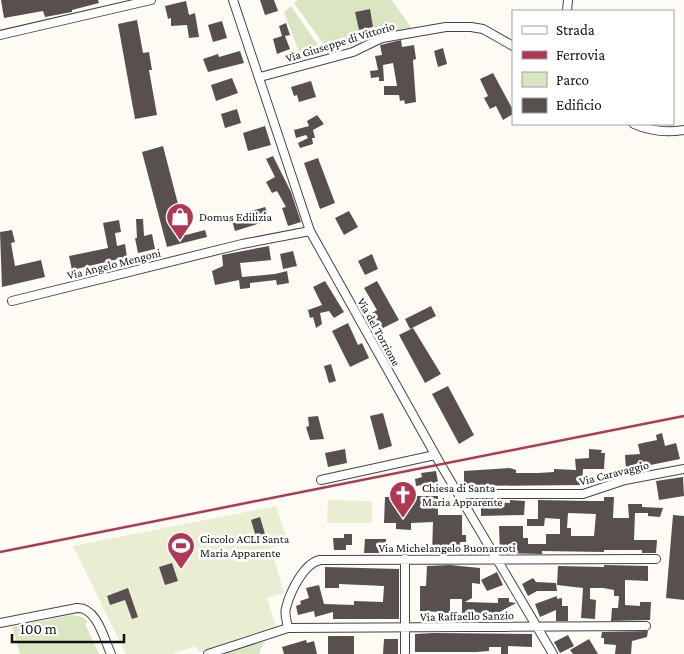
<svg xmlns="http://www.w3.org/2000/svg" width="684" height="654" font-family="'Crimson Pro',serif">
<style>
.green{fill:#dae6c2;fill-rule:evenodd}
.pitch{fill:#e9eed2}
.building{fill:#58504e;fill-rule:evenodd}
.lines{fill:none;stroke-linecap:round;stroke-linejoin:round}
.street-casing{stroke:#444;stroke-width:10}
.street{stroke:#fff;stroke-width:8}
.rail{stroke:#b13852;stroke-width:2.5}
.labels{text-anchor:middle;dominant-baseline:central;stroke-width:5;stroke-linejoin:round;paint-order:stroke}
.street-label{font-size:12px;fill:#111;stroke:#fff}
.poi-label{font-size:12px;fill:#111;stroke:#fff;text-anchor:start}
</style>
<rect width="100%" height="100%" fill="#fefbf5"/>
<path class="green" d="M297,0H392L412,29L387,32L385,30L380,31V34L359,44L346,47L341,43L333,45V52L330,53L294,3ZM369,9L373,27L359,30L355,12Z
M291,6L324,54L302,60L284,12Z
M71,615L83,617L88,622L85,624L99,654H20L12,627Z
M265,639L259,654H220Z"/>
<path class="pitch" d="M328,500L372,501V523H327Z
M276,506L288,542L271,548L284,593L267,598L276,626L198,652L196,646L172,654H126L73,546Z"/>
<path class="building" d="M1,0H98L99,3L72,10V12L45,17L43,11L4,18Z
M260,0H274L278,11L265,15Z
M186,1L189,15L195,13L199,37L189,38L187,25L171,26V18L168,19L165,6Z
M370,9L373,27L359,30L355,12Z
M137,20L143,53L149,52L152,70H149L157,115L135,119L118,24Z
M222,21L227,38L213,42L208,25Z
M286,23L290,35L285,36L290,49L277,54L273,39L282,36L279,26Z
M401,40L402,47L414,45L416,59L413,60L416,102L405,104L404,100L400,101L399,95H384V86H397L393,63L383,65L384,81H379V77L371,78L370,71L378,70L375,56L382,55L380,45Z
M443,48L447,64L438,67L434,51Z
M240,51L244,63L208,72L203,59L218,54L219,57Z
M493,73L513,110V114L503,120L496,106L490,109L484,98L488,96L480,79Z
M232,78L238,93L216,101L211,85Z
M311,81L316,97L299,102L297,95L294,96L291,87Z
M237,109L241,123L225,128L221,114Z
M317,115L324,124L313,130L315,138H312L313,144L300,148L298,143L308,138L306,135L296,138L294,130L309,126L307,121Z
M265,126L271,145L248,151L243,133Z
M163,146L186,235L205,230L207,237L167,247L142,152Z
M273,156L291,192L301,222L288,226L282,208L286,207L277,191L272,193L266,182L275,177L266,159Z
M318,158L335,203L320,209L304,163Z
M265,207L270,220L235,231L231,217Z
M349,211L358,227L344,235L335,218Z
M136,219H143L144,236L152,234L155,249L138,253L135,238H137Z
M119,220L121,232L115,233L117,246L125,244L127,257L72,270L69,256L108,248L103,223Z
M12,230L15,242L11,243L15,266L41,260L45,277L2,287L0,232Z
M269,246L271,260L240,263L242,277L275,274L287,271L289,283L277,285L276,280L250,283V288L240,289L239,280L215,285L212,271L223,266L222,255Z
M293,251L297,266L283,269L280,254Z
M372,254L378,269L365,275L358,261Z
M325,281L344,312L334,318L329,311L320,313L322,324L316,328L313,317L310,318L308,310L322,305L313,287Z
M377,281L399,320L381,329L372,313L377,310L364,288Z
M431,306L436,316L410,329L405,319Z
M348,323L358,345L362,343L369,358L350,367L332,331Z
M413,328L441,374L425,383L399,335Z
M331,364L336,381L329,383L324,366Z
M448,386L474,435L459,444L432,394Z
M383,413L392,446L379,450L370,416Z
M318,416L324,439L310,440L306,427L309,426L308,417Z
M662,433L665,446L676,443L680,459L626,470L625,455L640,454L638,444L657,440L656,435Z
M345,449L347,463L328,467L325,453Z
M589,449L602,450L601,453H605L604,469H583L582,485L464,486V471L510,468L516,470V473H538L554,472V469L576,470L575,459L589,458Z
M436,471L438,482L416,486L415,479L422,477L421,473Z
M683,477L684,496L659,500L656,481Z
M411,496H438V515H462V535H466V542H460L459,548H450V554H432L433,522L411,523V530L396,529V523H384L385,497Z
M604,497H614L613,518H629L628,504H642V507L663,508L660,517L648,516V513H635L634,540H657L656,553H642V550H604V552L542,551V554L500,553L499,526H523V538H528V544H546V534H560V519L545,518L544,526H527V519H538V500L590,501H604ZM568,513L596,514L594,536H571V528H567Z
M510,500L525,501L524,515L481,516V501L510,503Z
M673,515L684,516V600L666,598Z
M260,517L265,534L256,537L251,520Z
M344,534H352V545H346V550H334L333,538H344Z
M365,539H386V553H364Z
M172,563L178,581L165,585L159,567Z
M450,565L480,568V584L472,583V598L465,602L498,603V598H509V602L516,603L498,613L500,618L493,619H462V599H450V619L438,618L439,612L420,611V586H426L427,566Z
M604,565L648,566V581L625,580V605L640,606V602H651L650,620L611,621L612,608H618L619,596H614V590L603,588H590V599L596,600L595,619L581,618L583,588L557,585L558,566L604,567Z
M325,567L399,569V619H333V612L315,617L314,611L298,615L296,606L301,604L300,601L309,598L306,588L319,585L324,604L354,605V601L383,602L384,586L339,584V588H325Z
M497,572L503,585L487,591L481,580Z
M533,578L536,582L556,583L557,591H537L528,596L522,584Z
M128,588L138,617L132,619L125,600L110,605L107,596Z
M557,596V599L562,598V606H568V621H556V610L540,617L535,604Z
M648,631L647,637L632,641L631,654H615L616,645L604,644V638H601L602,632Z
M433,633L532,634V647L508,646V654H501V647H489V651L476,652H415V634Z
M568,635L574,646L560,653L554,642Z
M328,636H354V654H328Z
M384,639H398V654H383Z
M589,639L598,654H573L570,650Z
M306,640L307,643L314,641L317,654H284L282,647Z"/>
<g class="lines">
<defs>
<path id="street" d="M233,0L310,231L441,465L553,654
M567,11L568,0
M0,35L151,0
M260,77L353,52L382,38L446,27H471L483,29L513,46
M634,124C650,131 666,133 684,130
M12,301L242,244L310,231
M321,480L435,455
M460,497L465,494H583L625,480L684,469
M405,559V654
M0,623L77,608C97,607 104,639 111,654
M288,628C287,621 284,614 286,608C290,592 304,563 320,560L656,559
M208,654L288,628L646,626"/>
</defs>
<use href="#street" class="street-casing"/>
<use href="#street" class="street"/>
<path class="rail" d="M0,552L684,416"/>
</g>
<defs>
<symbol id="shop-pin" viewBox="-11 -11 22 30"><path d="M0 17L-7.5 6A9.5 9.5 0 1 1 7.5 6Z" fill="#b13852" stroke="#fff"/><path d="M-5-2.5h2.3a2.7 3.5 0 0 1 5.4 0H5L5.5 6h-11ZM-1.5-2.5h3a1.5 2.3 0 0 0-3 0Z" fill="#fff"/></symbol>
<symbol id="church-pin" viewBox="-11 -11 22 30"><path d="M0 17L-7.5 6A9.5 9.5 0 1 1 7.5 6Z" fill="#b13852" stroke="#fff"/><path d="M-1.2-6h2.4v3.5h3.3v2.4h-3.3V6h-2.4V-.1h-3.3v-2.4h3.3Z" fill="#fff"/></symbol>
<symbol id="stadium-pin" viewBox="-11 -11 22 30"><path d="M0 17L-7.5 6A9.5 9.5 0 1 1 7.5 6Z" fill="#b13852" stroke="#fff"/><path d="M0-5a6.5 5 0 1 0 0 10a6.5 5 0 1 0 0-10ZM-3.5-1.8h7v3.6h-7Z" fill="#fff"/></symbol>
</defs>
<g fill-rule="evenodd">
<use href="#shop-pin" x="164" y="201" width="32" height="43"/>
<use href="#church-pin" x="387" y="479" width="32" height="43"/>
<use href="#stadium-pin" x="165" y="530" width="32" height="43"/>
</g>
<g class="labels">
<g class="street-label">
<text transform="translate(340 42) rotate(-17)">Via Giuseppe di Vittorio</text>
<text transform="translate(114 264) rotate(-14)">Via Angelo Mengoni</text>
<text transform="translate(379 332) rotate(61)">Via del Torrione</text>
<text transform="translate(614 473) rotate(-14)">Via Caravaggio</text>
<text x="447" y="548">Via Michelangelo Buonarroti</text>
<text transform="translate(467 616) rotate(-1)">Via Raffaello Sanzio</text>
</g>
<g class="poi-label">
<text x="199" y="217">Domus Edilizia</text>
<text x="422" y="488">Chiesa di Santa<tspan x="422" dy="14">Maria Apparente</tspan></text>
<text x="200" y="539">Circolo ACLI Santa<tspan x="200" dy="14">Maria Apparente</tspan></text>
</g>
</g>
<rect x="512" y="10" width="162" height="115" fill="#ffffff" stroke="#a0a0a0"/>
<rect x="522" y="26" width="25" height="8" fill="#ffffff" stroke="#a0a0a0"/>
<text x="556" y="35" font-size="15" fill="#111111">Strada</text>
<rect x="522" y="51" width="25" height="8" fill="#b13852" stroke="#a0a0a0"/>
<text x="556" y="60" font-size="15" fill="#111111">Ferrovia</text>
<rect x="522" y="72" width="25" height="15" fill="#dae6c2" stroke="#a0a0a0"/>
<text x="556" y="85" font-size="15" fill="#111111">Parco</text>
<rect x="522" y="98" width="25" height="15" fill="#58504e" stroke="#a0a0a0"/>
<text x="556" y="110" font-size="15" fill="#111111">Edificio</text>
<path d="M12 634v8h112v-8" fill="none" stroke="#111111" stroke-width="2.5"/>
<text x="20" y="634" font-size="15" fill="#111111" stroke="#ffffff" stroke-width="4" paint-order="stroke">100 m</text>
</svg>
